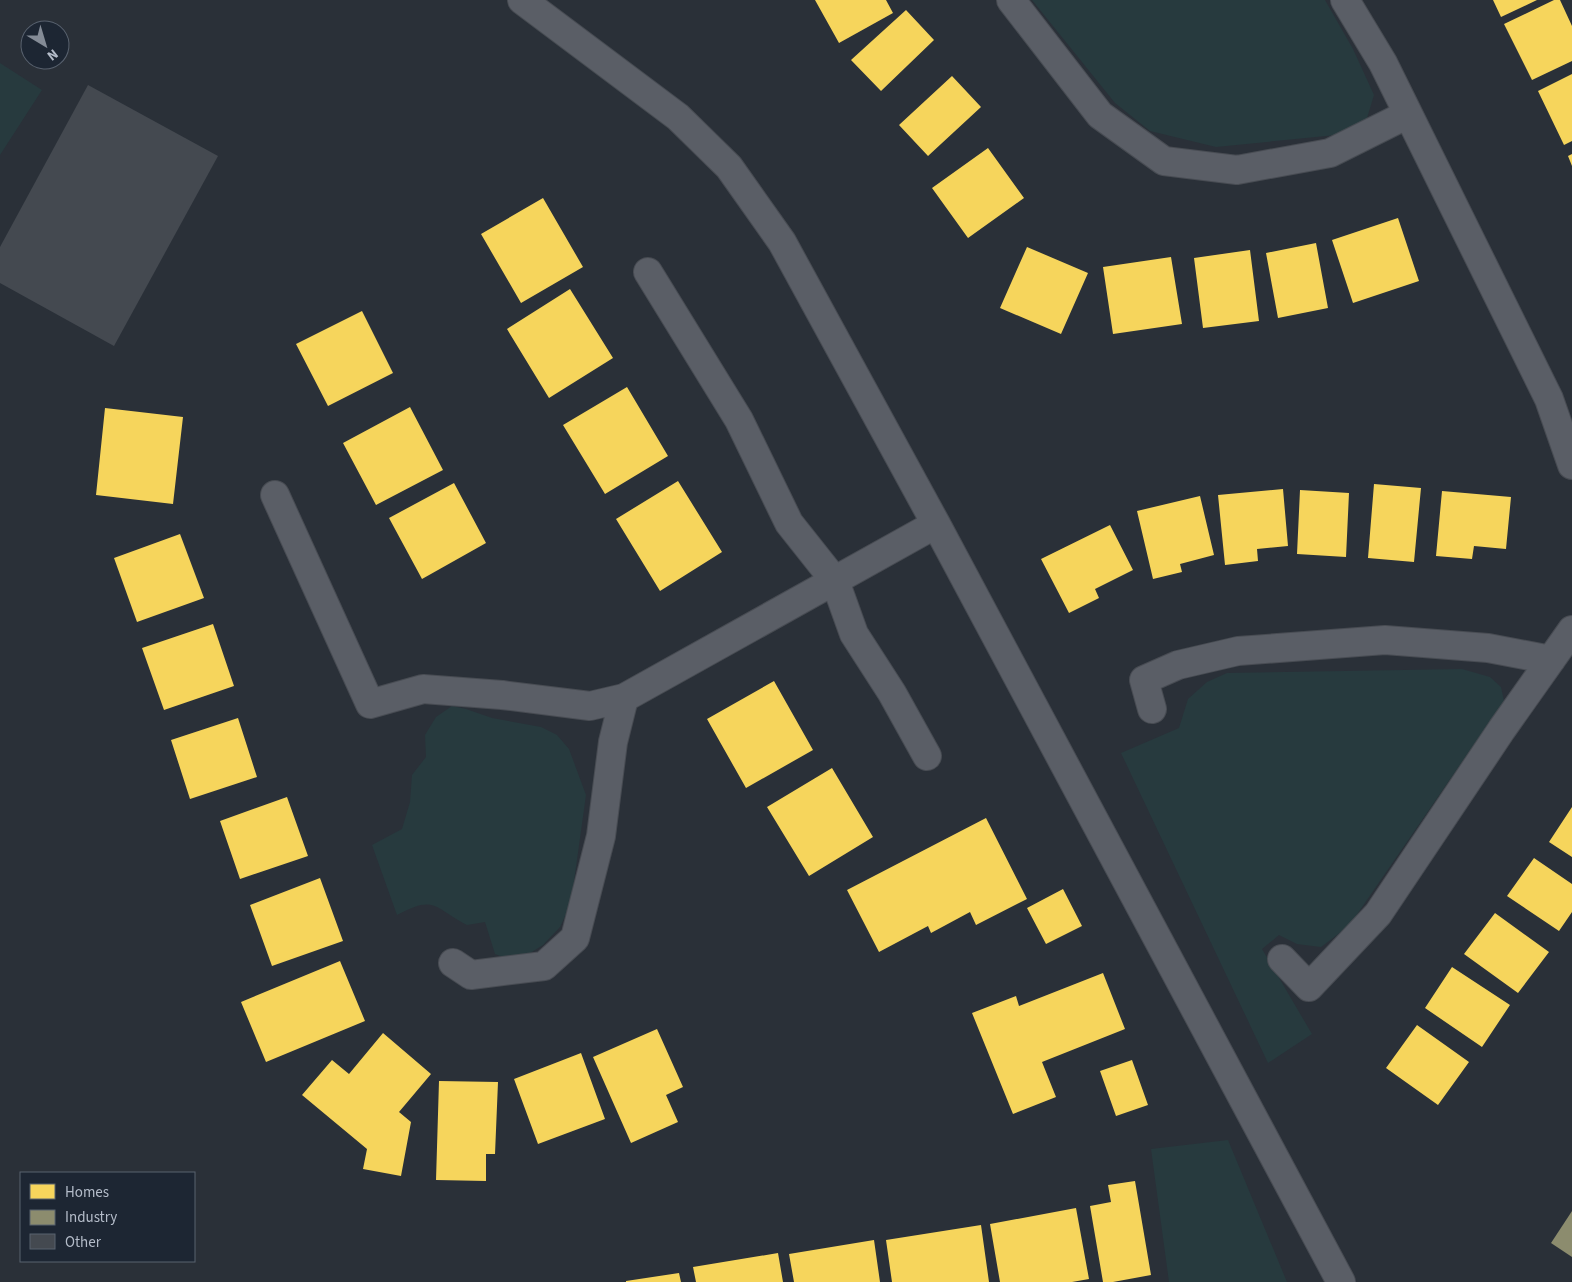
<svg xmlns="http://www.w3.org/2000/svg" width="1572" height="1282" font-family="'Source Sans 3',sans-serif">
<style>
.green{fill:#273a3e}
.homes{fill:#f6d55c}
.industry{fill:#8c8c6e}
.building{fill:#444950}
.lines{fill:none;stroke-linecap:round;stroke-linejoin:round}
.minor-casing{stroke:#484c53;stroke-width:30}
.minor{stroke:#5a5e66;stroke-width:28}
</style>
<rect width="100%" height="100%" fill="#2a3038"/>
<path class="green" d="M1032,0H1325L1353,49L1374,95L1367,118L1346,134L1216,147L1150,131L1115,103Z
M0,63L42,90L0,155Z
M1462,669L1490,677L1501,687L1504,701L1349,926L1321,947L1297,944L1279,935L1262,949L1312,1034L1268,1063L1121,753L1179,728L1188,699L1207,682L1227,673Z
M452,706L466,709L492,718L541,727L557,735L569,749L586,795L571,903L560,927L543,945L522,958L511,960L495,954L485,922L467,925C434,908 436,894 397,915L372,845L402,829L410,802L412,775L426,757L425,735L436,717Z
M1228,1140L1287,1282H1169L1151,1149Z"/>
<path class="homes" d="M815,0H886L893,13L839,43Z
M1493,0H1537L1501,17Z
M1554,0H1560L1572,26V61L1532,80L1504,24Z
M906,10L934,40L881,91L851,60Z
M1572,74V141L1564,145L1538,91Z
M952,76L981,107L928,156L899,125Z
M988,148L1024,198L968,238L932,188Z
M1572,154V166L1568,156Z
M543,198L583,267L521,303L481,234Z
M1398,218L1419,281L1353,303L1332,240Z
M1316,243L1328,308L1278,318L1266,253Z
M1027,247L1088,273L1061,334L1000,308Z
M1250,250L1259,321L1203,328L1194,258Z
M1171,257L1182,324L1113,334L1103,267Z
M570,289L613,358L549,398L507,329Z
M362,311L393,373L328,406L296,344Z
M627,387L668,456L605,494L563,425Z
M410,407L443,470L376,505L343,443Z
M105,408L183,417L173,504L96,495Z
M678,481L722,552L660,591L616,519Z
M454,483L486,543L422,579L389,518Z
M1374,484L1421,488L1414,562L1368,558Z
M1283,489L1288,546L1257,549L1258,561L1225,565L1218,495Z
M1300,490L1349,493L1346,557L1297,554Z
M1442,491L1511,497L1506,549L1474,546L1472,559L1436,556Z
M1200,496L1214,555L1180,564L1182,572L1153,579L1137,511Z
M1110,525L1133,570L1095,589L1099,598L1069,613L1041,559Z
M180,534L204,598L137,622L114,558Z
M213,624L234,686L164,710L142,648Z
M774,681L813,750L746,788L707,719Z
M238,718L257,777L190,799L171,740Z
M832,768L873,837L809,876L767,807Z
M287,797L308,856L240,879L220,821Z
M1572,807V857L1549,842Z
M986,818L1027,899L976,925L970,912L931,933L928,926L879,952L847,890Z
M1534,858L1572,884V912L1559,931L1507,896Z
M320,878L343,941L272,966L250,905Z
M1063,889L1082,926L1046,944L1027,908Z
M1495,913L1549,952L1518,993L1464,954Z
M340,961L365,1021L266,1062L241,1002Z
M1452,967L1510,1005L1482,1047L1425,1008Z
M1103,973L1125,1029L1042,1062L1056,1097L1013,1114L972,1013L1016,996L1019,1006Z
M1417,1025L1469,1062L1438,1105L1386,1068Z
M657,1029L683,1087L666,1095L678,1122L631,1143L593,1057Z
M383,1033L431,1074L399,1112L411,1122L401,1176L363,1169L367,1149L302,1095L332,1060L349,1074Z
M581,1053L605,1119L538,1144L514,1079Z
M1132,1060L1148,1105L1116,1116L1100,1071Z
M439,1081L498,1082L495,1154H486V1181L436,1180Z
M1135,1181L1151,1275L1113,1282H1103L1090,1206L1111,1202L1108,1185Z
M1076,1208L1089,1279L1072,1282H1000L990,1224Z
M981,1225L989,1282H892L886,1240Z
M874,1240L880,1282H794L789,1254Z
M778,1253L783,1282H696L693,1267Z
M679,1273L681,1282H626V1281Z"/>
<path class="industry" d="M1572,1211V1257L1551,1243Z"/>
<path class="building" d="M88,85L218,156L114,346L0,283V247Z"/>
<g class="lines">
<defs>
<path id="minor" d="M522,0L678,117L729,167L782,242L936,524L1341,1282
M1011,0L1100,115L1164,161L1237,170L1330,153L1408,114
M1345,0L1383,63L1549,399L1572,465
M648,272L739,420L789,523L835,581L854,634L892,693L927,756
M275,495L370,704L423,689L502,695L590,706L624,698L936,524
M1152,709L1144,680L1178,665L1238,651L1385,640L1488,648L1551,660
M1282,959L1309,987L1378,914L1502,729L1572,630
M453,963L471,975L544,966L575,938L601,836L613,742L624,698"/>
</defs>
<use href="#minor" class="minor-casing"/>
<use href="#minor" class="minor"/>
</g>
<rect x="20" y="1172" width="175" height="90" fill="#1d2633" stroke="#59626f"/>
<rect x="30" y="1184" width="25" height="15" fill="#f6d55c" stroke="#59626f"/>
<text x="65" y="1197" font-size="15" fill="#b4bcc9">Homes</text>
<rect x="30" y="1210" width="25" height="15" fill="#8c8c6e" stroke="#59626f"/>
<text x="65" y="1222" font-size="15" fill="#b4bcc9">Industry</text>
<rect x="30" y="1234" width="25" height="15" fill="#444950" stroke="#59626f"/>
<text x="65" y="1247" font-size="15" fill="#b4bcc9">Other</text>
<g transform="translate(45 45) rotate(142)"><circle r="24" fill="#1d2633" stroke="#59626f"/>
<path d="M0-4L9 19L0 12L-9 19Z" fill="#848b96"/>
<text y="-8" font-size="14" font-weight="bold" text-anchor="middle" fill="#b4bcc9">N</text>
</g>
</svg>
